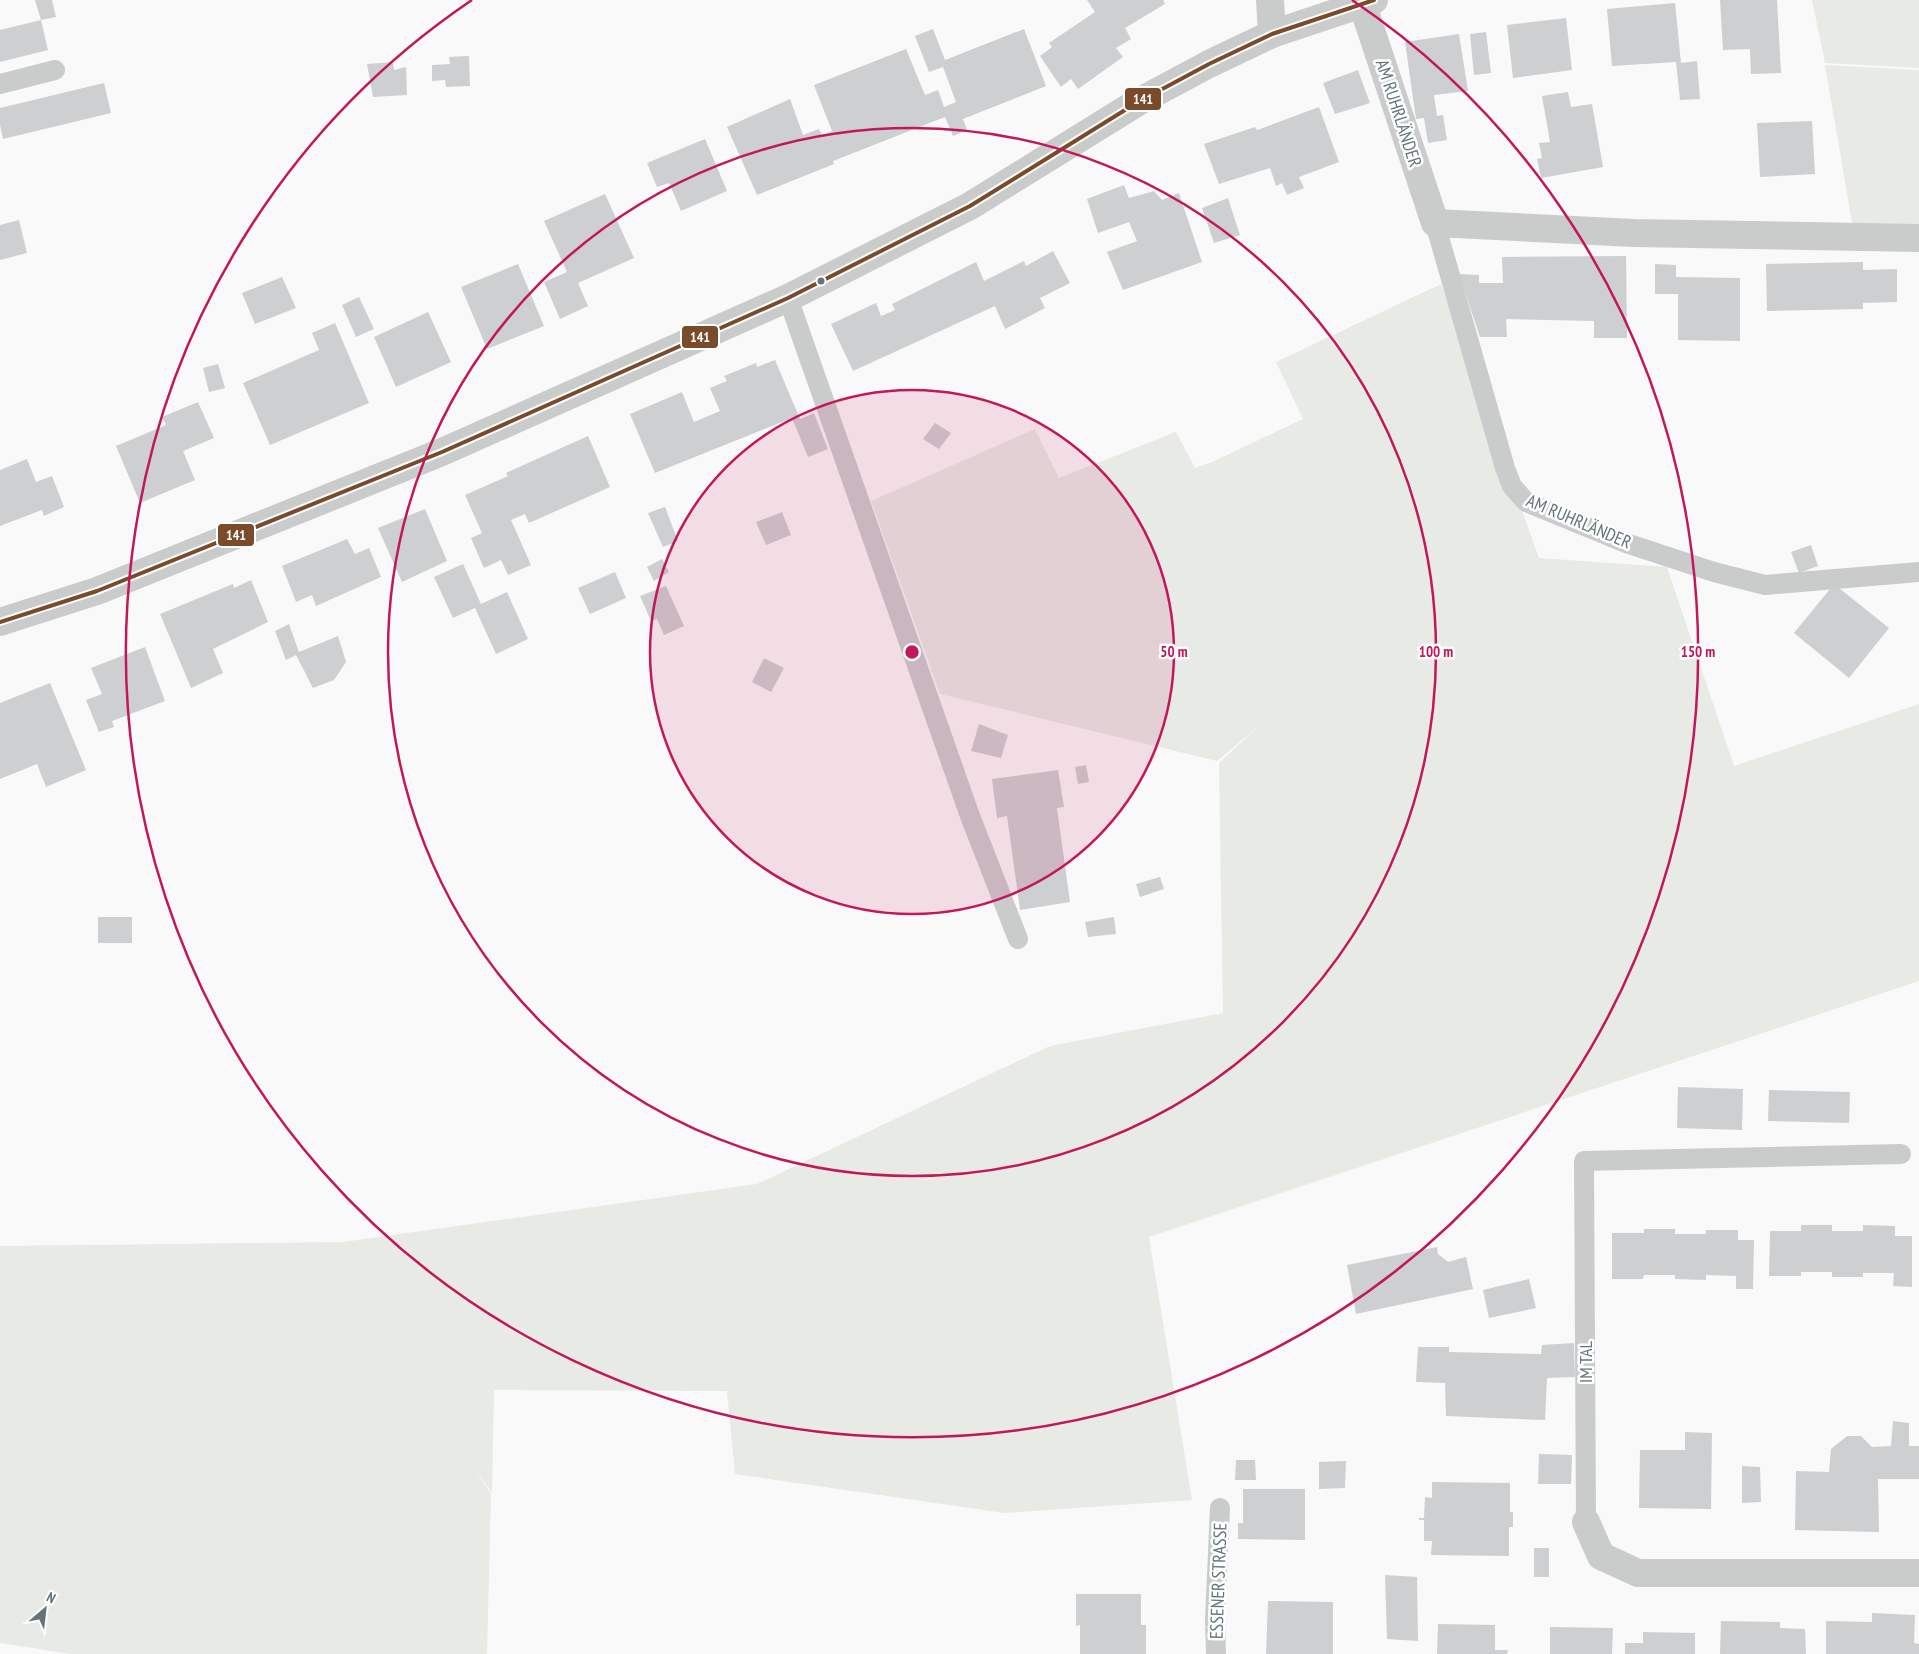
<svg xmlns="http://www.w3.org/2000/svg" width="1919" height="1654" font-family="'PT Sans Narrow',sans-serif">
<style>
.green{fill:#e8eae6}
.building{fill:#cdcfd0}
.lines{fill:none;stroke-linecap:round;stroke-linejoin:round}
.service{stroke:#cacccc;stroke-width:20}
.minor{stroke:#cacccc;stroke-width:28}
.bus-1-casing{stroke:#fff;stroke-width:8}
.bus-1{stroke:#7a4b2a;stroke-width:4}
.ring{fill:none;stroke:#c2185b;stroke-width:2.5}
.bus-dot{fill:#63757a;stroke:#fff;stroke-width:2}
.labels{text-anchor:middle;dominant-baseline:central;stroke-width:5;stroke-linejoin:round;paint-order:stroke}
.street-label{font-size:18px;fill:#63757a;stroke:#fff}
.centre{fill:#c2185b;stroke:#fff;stroke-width:2.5}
.ring-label{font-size:15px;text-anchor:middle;font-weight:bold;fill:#c2185b;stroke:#fff;stroke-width:5;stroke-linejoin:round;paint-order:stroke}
.line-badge{stroke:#fff;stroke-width:2}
.badge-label{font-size:14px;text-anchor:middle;font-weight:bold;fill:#fff}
</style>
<rect width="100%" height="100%" fill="#f9f9f9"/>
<path class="green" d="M1812,0H1919V68L1825,63Z
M1825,65L1919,70V228H1853Z
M1441,284L1539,558L1667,567L1734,766L1919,704V981L1149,1237L1192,1500L1005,1513L735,1474L727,1391L494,1390L492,1493L471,1463L491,1494L487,1654H71L0,1643V1246L343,1242L757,1184L1050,1046L1223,1013L1219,763L1261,724L1217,761L940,694L871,501L1035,429L1059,478L1176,432L1195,468L1212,462L1303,419L1276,362Z"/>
<path class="building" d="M35,0H52L56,17L41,20Z
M1087,0H1163L1165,4L1125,28L1131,39L1116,48L1123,57L1078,89L1071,79L1061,87L1040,56L1052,47L1049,43L1095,12Z
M1720,0H1777L1781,73L1751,74L1750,49L1723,50Z
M1675,3L1681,63L1697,61L1700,99L1680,100L1676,62L1612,66L1607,9Z
M1566,18L1572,70L1513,78L1507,25Z
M41,20L48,50L0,62V30Z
M933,29L945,60L1024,29L1046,86L963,119L967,130L953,136L945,117L833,161L834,164L757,195L727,127L790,99L803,135L819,129L822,135L832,131L814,85L906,49L925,95L938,90L944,107L956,102L943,67L929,72L915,36Z
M1486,32L1491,73L1474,75L1470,34Z
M1459,34L1468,91L1434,95L1437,116L1443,115L1447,140L1428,143L1424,118L1416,119L1405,42Z
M469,56L470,86L446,87L445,80L432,81V65L450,64L449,57Z
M393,62L394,70L406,67L407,95L373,97L367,64Z
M1358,70L1370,103L1335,114L1323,83Z
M104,83L111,113L3,139L0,125V108Z
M1568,92L1571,107L1592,104L1603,167L1541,178L1537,159L1542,158L1539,143L1550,142L1542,96Z
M1319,107L1339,162L1299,177L1304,188L1287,195L1282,183L1276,186L1270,168L1219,184L1204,144L1255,127L1257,130Z
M1812,121L1815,174L1760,177L1757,123Z
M705,139L727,191L681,211L669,183L657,187L647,163Z
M1124,185L1129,198L1154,191L1162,200L1179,193L1202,262L1123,290L1107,252L1137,241L1129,222L1098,233L1087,199Z
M605,194L634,258L578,283L588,306L560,319L544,282L567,272L544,221Z
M1228,198L1240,235L1214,243L1202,208Z
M19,220L27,253L0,260V225Z
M1053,251L1070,283L1040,298L1045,308L1005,329L995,306L853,371L831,324L876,303L881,316L895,310L892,304L976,262L984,281L1024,261L1026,266Z
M1626,256L1627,338H1594V321L1506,319L1507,337H1480L1459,274L1479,275V283H1503L1502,257Z
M1863,262V270L1897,269V302L1863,303V309L1767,311L1766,264Z
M518,264L544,326L487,349L461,287Z
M1655,264L1676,265V277L1740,278V341L1678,340V294H1655Z
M282,277L296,308L255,324L242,293Z
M359,297L374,329L356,337L342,305Z
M428,312L451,362L396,387L374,337Z
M335,323L369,403L270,445L243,383L319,350L312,333Z
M775,360L800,419L814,413L828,449L808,457L792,418L655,473L630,414L682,392L694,422L720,411L710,388L727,381L724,376L756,363L757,367Z
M218,364L225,388L209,392L203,368Z
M198,402L214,438L183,451L195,480L140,503L116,446L166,425L162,417Z
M935,423L951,433L939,449L923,439Z
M588,436L610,487L529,523L525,514L511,520L531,565L508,575L501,560L484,568L471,538L482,533L465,495L508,476L506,473Z
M27,459L36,482L52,476L64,507L44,516L42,510L0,526V470Z
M665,507L678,541L663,547L648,513Z
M425,509L447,561L402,582L378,528Z
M782,512L791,535L766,545L756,522Z
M347,539L355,554L369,548L381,577L316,606L312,595L296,602L282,566Z
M1811,545L1818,566L1799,573L1791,552Z
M662,559L669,572L654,581L647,567Z
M463,564L481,604L507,592L528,639L496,654L475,608L453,618L434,577Z
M615,572L626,598L590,614L578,588Z
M251,580L268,622L213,649L223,673L191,688L160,614L233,584L234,588Z
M1834,584L1889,628L1849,678L1794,633Z
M666,586L684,626L664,635L657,619L651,621L640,596Z
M289,624L299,652L338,636L346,662L334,680L313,688L296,655L286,660L275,631Z
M145,647L165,701L112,721L114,727L99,732L86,700L102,694L91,668Z
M764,658L784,668L771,692L752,682Z
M50,683L86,770L46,787L37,764L0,779V703Z
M979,724L1008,735L1001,758L971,751Z
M1086,765L1089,782L1078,784L1075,767Z
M1058,770L1064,807L1057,808L1070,902L1020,910L1007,816L997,818L992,779Z
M1160,877L1164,889L1140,897L1136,884Z
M98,917H132V943H98Z
M1114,917L1116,934L1088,937L1085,922Z
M1678,1087L1743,1089L1742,1130L1677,1128Z
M1769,1090L1850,1092L1849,1123L1768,1121Z
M1801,1225H1832V1231H1863V1225L1895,1226V1236H1912V1287L1893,1286L1894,1273H1863V1277H1832V1272H1801V1276H1769L1770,1231H1801Z
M1644,1229H1675V1234H1706V1230H1738V1240H1754L1753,1289H1736V1276L1706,1275V1280L1675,1279V1275H1644L1643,1279H1612V1233H1644Z
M1437,1247L1438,1254L1448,1262L1466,1257L1473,1289L1356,1314L1347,1265Z
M1529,1279L1536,1308L1489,1318L1483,1290Z
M1574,1343L1575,1377L1547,1378L1545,1420L1446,1416L1445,1383L1416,1382L1418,1347H1449V1352L1541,1354L1542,1345Z
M1893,1421L1909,1423V1446H1919V1479H1878L1879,1532L1795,1530L1796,1471L1829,1472L1831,1449L1847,1436H1861L1872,1447L1891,1446Z
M1685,1432L1712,1433L1711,1509L1639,1508L1640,1450H1685Z
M1539,1454L1572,1455L1571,1484H1538Z
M1236,1460H1255L1256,1480H1235Z
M1346,1461L1345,1488L1319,1489V1462Z
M1742,1466L1760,1467L1761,1502L1742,1503Z
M1432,1482L1510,1483V1512H1513V1527H1509V1556L1431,1555L1432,1541H1424V1520H1419V1518H1424L1425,1497L1432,1498Z
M1243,1489H1305V1540L1238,1539V1523H1243Z
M1534,1548H1549V1577H1534Z
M1385,1575L1417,1577L1418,1641L1387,1639Z
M1076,1594H1141V1625H1146V1654H1080V1625L1076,1626Z
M1268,1601L1333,1602V1654H1266Z
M1872,1613L1915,1615L1914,1643L1919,1644V1654H1826V1621L1872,1622Z
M1721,1621L1780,1622V1628L1805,1629L1806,1654H1720Z
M1438,1624L1495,1625V1650H1508L1507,1654H1437Z
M1550,1627L1613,1628L1612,1654H1550Z
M1643,1632L1695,1633V1654H1625V1643H1643Z"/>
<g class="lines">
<path class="service" d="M0,84L55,70
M1435,223L1505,468L1512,486L1526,502L1626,543L1714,572L1765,585L1919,572
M788,298L970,816L1018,939
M1586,1522L1584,1161L1901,1154
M1216,1654L1215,1619L1220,1508"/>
<path class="minor" d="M1270,0L1272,34
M1362,3L1435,223L1634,233L1919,238
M0,622L97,591L442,452L788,298L970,206L1138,102L1209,64L1272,34L1374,0
M1586,1522L1601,1556L1638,1573H1919"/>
<defs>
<path id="bus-1" d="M0,622L97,591L442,452L788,298L970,206L1138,102L1209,64L1272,34L1374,0"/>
</defs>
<use href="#bus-1" class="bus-1-casing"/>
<use href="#bus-1" class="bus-1"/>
</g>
<circle cx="912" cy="652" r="262" fill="#c2185b" fill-opacity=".12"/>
<g class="ring">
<circle cx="912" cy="652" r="262"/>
<circle cx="912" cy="652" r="524"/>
<path d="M1352 0A786 786 0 1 1 472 0"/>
</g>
<circle class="bus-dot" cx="821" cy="281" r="4.5"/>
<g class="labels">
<g class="street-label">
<text transform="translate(1399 113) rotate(72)">AM RUHRLÄNDER</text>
<text transform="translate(1579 521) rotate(23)">AM RUHRLÄNDER</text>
<text transform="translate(1585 1362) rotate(-90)">IM TAL</text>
<text transform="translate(1218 1581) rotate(-88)">ESSENER STRASSE</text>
</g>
</g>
<circle cx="912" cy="652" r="8" class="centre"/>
<g class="ring-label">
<text x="1174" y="657">50 m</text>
<text x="1436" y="657">100 m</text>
<text x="1698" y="657">150 m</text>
</g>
<g class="line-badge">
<rect x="1124" y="87" width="38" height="24" rx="5" fill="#7a4b2a"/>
<rect x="681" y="325" width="38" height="24" rx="5" fill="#7a4b2a"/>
<rect x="217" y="523" width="38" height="24" rx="5" fill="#7a4b2a"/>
</g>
<g class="badge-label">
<text x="1143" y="104">141</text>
<text x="700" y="342">141</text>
<text x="236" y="540">141</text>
</g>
<g transform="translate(45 1609) rotate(28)" stroke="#ffffff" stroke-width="4" paint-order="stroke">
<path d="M0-4L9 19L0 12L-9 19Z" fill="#63757a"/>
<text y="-8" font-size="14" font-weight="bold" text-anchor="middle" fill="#63757a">N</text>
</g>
</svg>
